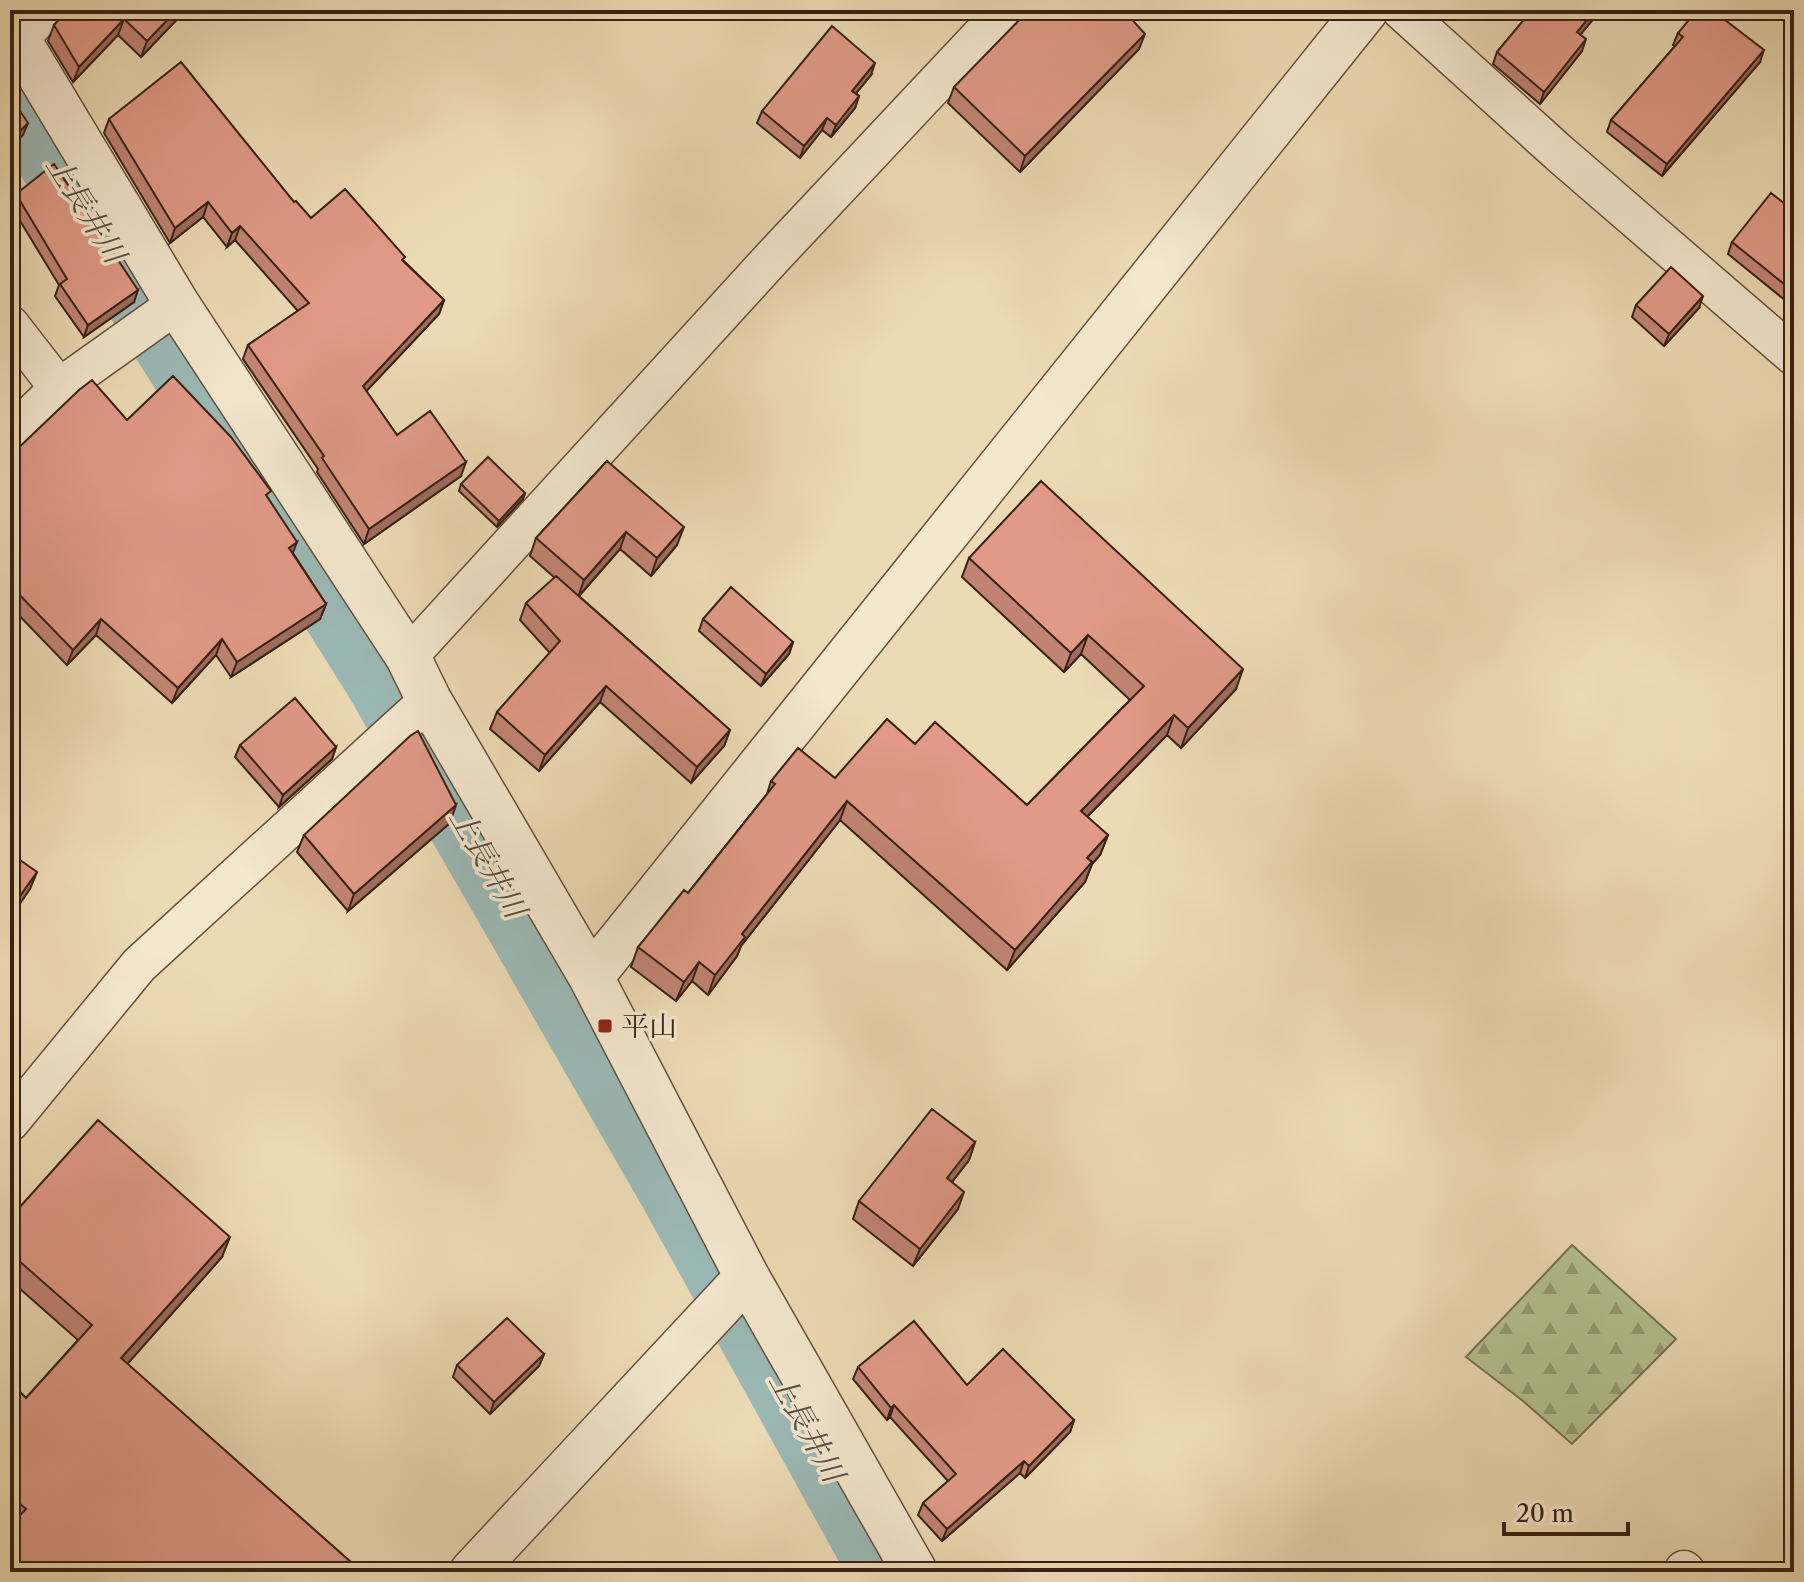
<svg xmlns="http://www.w3.org/2000/svg" width="1804" height="1582" font-family="'Libre Caslon Text','Noto Serif JP',serif">
<style>
.forest{fill:url(#forest-firs);stroke:#767152;stroke-width:2}
.lines{fill:none;stroke-linecap:round;stroke-linejoin:round}
.river{stroke:#9bb9b6;stroke-width:74}
.minor-casing{stroke:#664f3c;stroke-width:41}
.tertiary-casing{stroke:#664f3c;stroke-width:47}
.minor{stroke:#f3e7ce;stroke-width:38}
.tertiary{stroke:#f3e7ce;stroke-width:44}
.wall{fill:#c18474;stroke:#392114;stroke-width:2}
.shaded-wall{fill:#9d6c5e;stroke:#392114;stroke-width:2}
.building{fill:#e09a87;stroke:#392114;stroke-width:2}
.poi-dot{fill:#8f2418;stroke:#f3e7ce;stroke-width:3}
.labels{text-anchor:middle;dominant-baseline:central;stroke-width:7;stroke-linejoin:round;paint-order:stroke}
.poi-label{font-size:28px;fill:#392114;stroke:#f3e7ce;text-anchor:start}
.water-label{font-size:30px;font-style:italic;fill:#564f45;stroke:#f3e7ce}
</style>
<defs>
<pattern id="forest-firs" width="22" height="20" patternUnits="userSpaceOnUse" patternTransform="scale(2)"><rect width="22" height="20" fill="#b3c190"/><path d="M5 1l3.5 6h-7zM16 11l3.5 6h-7z" fill="#939c74"/></pattern>
</defs>
<rect width="100%" height="100%" fill="#ecdab4"/>
<filter id="stains"><feTurbulence type="fractalNoise" baseFrequency=".0025" numOctaves="4"/><feColorMatrix values="0 0 0 0 .2 0 0 0 0 .09 0 0 0 0 .02 0 0 0 .5 -.17"/></filter>
<radialGradient id="worn" r=".72"><stop offset=".6" stop-color="#630" stop-opacity="0"/><stop offset="1" stop-color="#630" stop-opacity=".3"/></radialGradient>
<path class="forest" d="M1572,1245L1676,1339L1572,1444L1523,1401L1466,1357Z"/>
<g class="lines">
<path class="river" d="M10,89L379,675L675,1189L887,1572"/>
<defs>
<path id="minor" d="M1401,10L1559,153L1794,356
M10,49L46,10
M10,325L59,388
M10,436L59,388L177,304
M408,657L773,257L1005,10
M10,1122L139,965L429,700
M1684,1570L1686,1572"/>
<path id="tertiary" d="M10,26L177,304L408,657L429,700L591,977L747,1277L915,1572
M591,977L1366,10
M472,1572L747,1277"/>
</defs>
<use href="#minor" class="minor-casing"/>
<use href="#tertiary" class="tertiary-casing"/>
<use href="#minor" class="minor"/>
<use href="#tertiary" class="tertiary"/>
</g>
<path class="wall" d="M68,10H186L141,57L118,35L73,82L48,41L54,25Z
M1532,10H1601L1580,35L1582,51L1540,104L1493,64L1497,52Z
M1131,19L1139,49L1020,172L948,103L954,87Z
M1678,33L1760,62L1662,176L1607,132L1611,120L1675,46L1673,45Z
M871,75L856,93L859,96L855,108L831,137L822,130L800,158L757,123L762,111Z
M109,119L294,202L311,218L404,261L444,300L439,314L366,391L397,435L461,476L364,544L317,472L318,469L243,359L248,345L298,311L235,240L227,247L203,217L170,243L104,133Z
M16,194L134,302L84,337L55,296L59,285L11,206Z
M1794,211V302L1791,305L1728,254L1732,242Z
M1636,305L1699,308L1664,346L1632,317Z
M127,420L268,498L293,553L326,604L320,619L231,677L216,655L172,703L96,635L67,665L10,606V456Z
M607,461L677,545L651,576L620,549L579,596L730,730L724,746L691,783L600,702L539,771L490,729L497,712L550,653L520,620L526,603L555,578L530,556L536,538Z
M461,484L525,493L523,499L497,527L459,491Z
M969,558L1236,689L1181,748L1167,735L1087,817L1108,835L1100,855L1092,864L1085,882L1007,970L840,820L741,946L737,956L708,995L692,981L676,1001L631,967L638,947L688,893L767,794L771,781L835,778L915,744L1027,805L1130,700L1081,654L1064,672L962,577Z
M703,619L793,642L789,654L761,686L699,631Z
M240,745L336,747L332,759L279,807L235,757Z
M450,823L348,911L297,852L304,835Z
M975,1142L969,1160L952,1182L958,1209L913,1266L853,1219L859,1201Z
M10,1218L222,1257L127,1364L362,1572H10V1526L12,1524L10,1522V1382L26,1398L78,1340L10,1280Z
M544,1354L539,1366L490,1414L453,1377L457,1365Z
M858,1367L967,1385L1074,1420L1070,1432L1025,1478L1020,1473L942,1541L918,1515L923,1503L948,1481L890,1417L887,1420L853,1379Z"/>
<path class="shaded-wall" d="M177,10H186L141,57L147,41Z
M1131,10H1139L1121,30L1127,14Z
M1595,10H1600L1573,44L1577,32Z
M124,19L118,35L73,82L79,67Z
M1145,34L1139,49L1020,172L1025,156Z
M1586,39L1582,51L1540,104L1544,92Z
M1764,50L1760,62L1662,176L1667,164Z
M875,63L871,75L848,103L852,91Z
M859,96L855,108L831,137L836,125Z
M827,118L822,130L800,158L804,146Z
M28,123L23,135L10,149V141Z
M208,202L203,217L170,243L175,228Z
M240,226L235,240L227,247L232,233Z
M138,290L134,302L84,337L88,325Z
M1703,296L1699,308L1664,346L1669,334Z
M444,300L439,314L358,400L363,386Z
M466,462L461,476L364,544L369,529Z
M525,493L523,499L497,527L499,521Z
M684,527L677,545L651,576L657,558Z
M626,532L620,549L578,597L584,580Z
M297,542L291,558L289,548Z
M326,604L320,619L231,677L237,662Z
M101,619L96,635L67,665L73,650Z
M1088,635L1081,654L1064,672L1071,653Z
M222,639L216,655L172,703L178,688Z
M793,642L789,654L761,686L766,674Z
M1243,669L1236,689L1181,748L1188,728Z
M606,686L600,702L539,771L545,755Z
M1174,715L1167,735L1074,830L1081,811Z
M730,730L724,746L691,783L697,767Z
M336,747L332,759L279,807L283,795Z
M847,801L840,820L741,946L737,956L708,995L715,975L742,934Z
M456,805L450,823L348,911L354,894Z
M1108,835L1100,855L1092,864L1085,882L1007,970L1015,950L1087,858Z
M37,872L30,889L10,918V910Z
M699,962L692,981L676,1001L684,982Z
M975,1142L969,1160L941,1196L947,1178Z
M964,1192L958,1209L913,1266L920,1249Z
M230,1237L222,1257L114,1379L121,1358Z
M544,1354L539,1366L490,1414L494,1402Z
M894,1405L890,1417L887,1420L891,1408Z
M1074,1420L1070,1432L1025,1478L1029,1466Z
M1024,1461L1020,1473L942,1541L947,1529Z"/>
<path class="building" d="M68,10H177L147,41L124,19L79,67L54,25Z
M1029,10H1131L1127,14L1145,34L1025,156L954,87Z
M1532,10H1595L1577,32L1586,39L1544,92L1497,52Z
M1697,10H1712L1764,50L1667,164L1611,120L1683,37L1678,33Z
M832,26L875,63L852,91L859,96L836,125L827,118L804,146L762,111Z
M181,62L294,202L296,201L311,218L345,189L405,257L402,260L444,300L363,386L397,435L430,411L466,462L369,529L322,458L324,456L248,345L309,303L240,226L232,233L208,202L175,228L109,119Z
M10,96L28,123L10,141Z
M54,164L138,290L88,325L60,284L67,279L16,194Z
M1771,193L1794,211V292L1732,242Z
M1671,267L1703,296L1669,334L1636,305Z
M173,376L231,437L271,491L266,495L297,542L289,548L326,604L237,662L222,639L178,688L101,619L73,650L10,585V456L79,390L92,380L127,420Z
M488,457L525,493L499,521L461,484Z
M607,461L684,527L657,558L626,532L584,580L536,538Z
M1041,481L1243,669L1188,728L1174,715L1081,811L1108,835L1087,858L1092,862L1015,950L847,801L742,934L745,937L715,975L699,962L684,982L638,947L684,890L688,893L775,784L771,781L798,748L835,778L887,719L915,744L935,722L1027,805L1144,686L1088,635L1071,653L969,558Z
M556,576L730,730L697,767L606,686L545,755L497,712L560,641L526,603Z
M731,587L793,642L766,674L703,619Z
M295,698L336,747L283,795L240,745Z
M418,731L456,805L354,894L304,835L410,736Z
M10,853L37,872L10,910Z
M932,1109L975,1142L947,1178L964,1192L920,1249L859,1201Z
M98,1120L230,1237L121,1358L362,1572H27L10,1557V1526L26,1509L10,1495V1478L11,1477L10,1475V1382L26,1398L92,1325L10,1253V1218Z
M507,1318L544,1354L494,1402L457,1365Z
M914,1321L967,1385L1003,1349L1074,1420L1029,1466L1024,1461L947,1529L923,1503L956,1474L894,1405L891,1408L858,1367Z"/>
<rect class="poi-dot" x="597" y="1018" width="16" height="16" rx="4"/>
<g class="labels">
<g class="poi-label">
<text x="621" y="1026">平山</text>
</g>
<g class="water-label">
<text transform="translate(86 209) rotate(58)">上長井川</text>
<text transform="translate(488 863) rotate(60)">上長井川</text>
<text transform="translate(807 1427) rotate(61)">上長井川</text>
</g>
</g>
<rect width="1804" height="1582" fill="none" stroke="#ecdab4" stroke-width="40"/>
<rect x="12" y="12" width="1780" height="1558" fill="none" stroke="#392114" stroke-width="4"/>
<rect x="20" y="20" width="1764" height="1542" fill="none" stroke="#392114" stroke-width="2"/>
<path d="M1504 1522v12h124v-12" fill="none" stroke="#392114" stroke-width="4"/>
<text x="1516" y="1522" font-size="24" fill="#392114" stroke="#f3e7ce" stroke-width="6" paint-order="stroke">20 m</text>
<rect width="100%" height="100%" filter="url(#stains)"/>
<rect width="100%" height="100%" fill="url(#worn)"/>
</svg>
